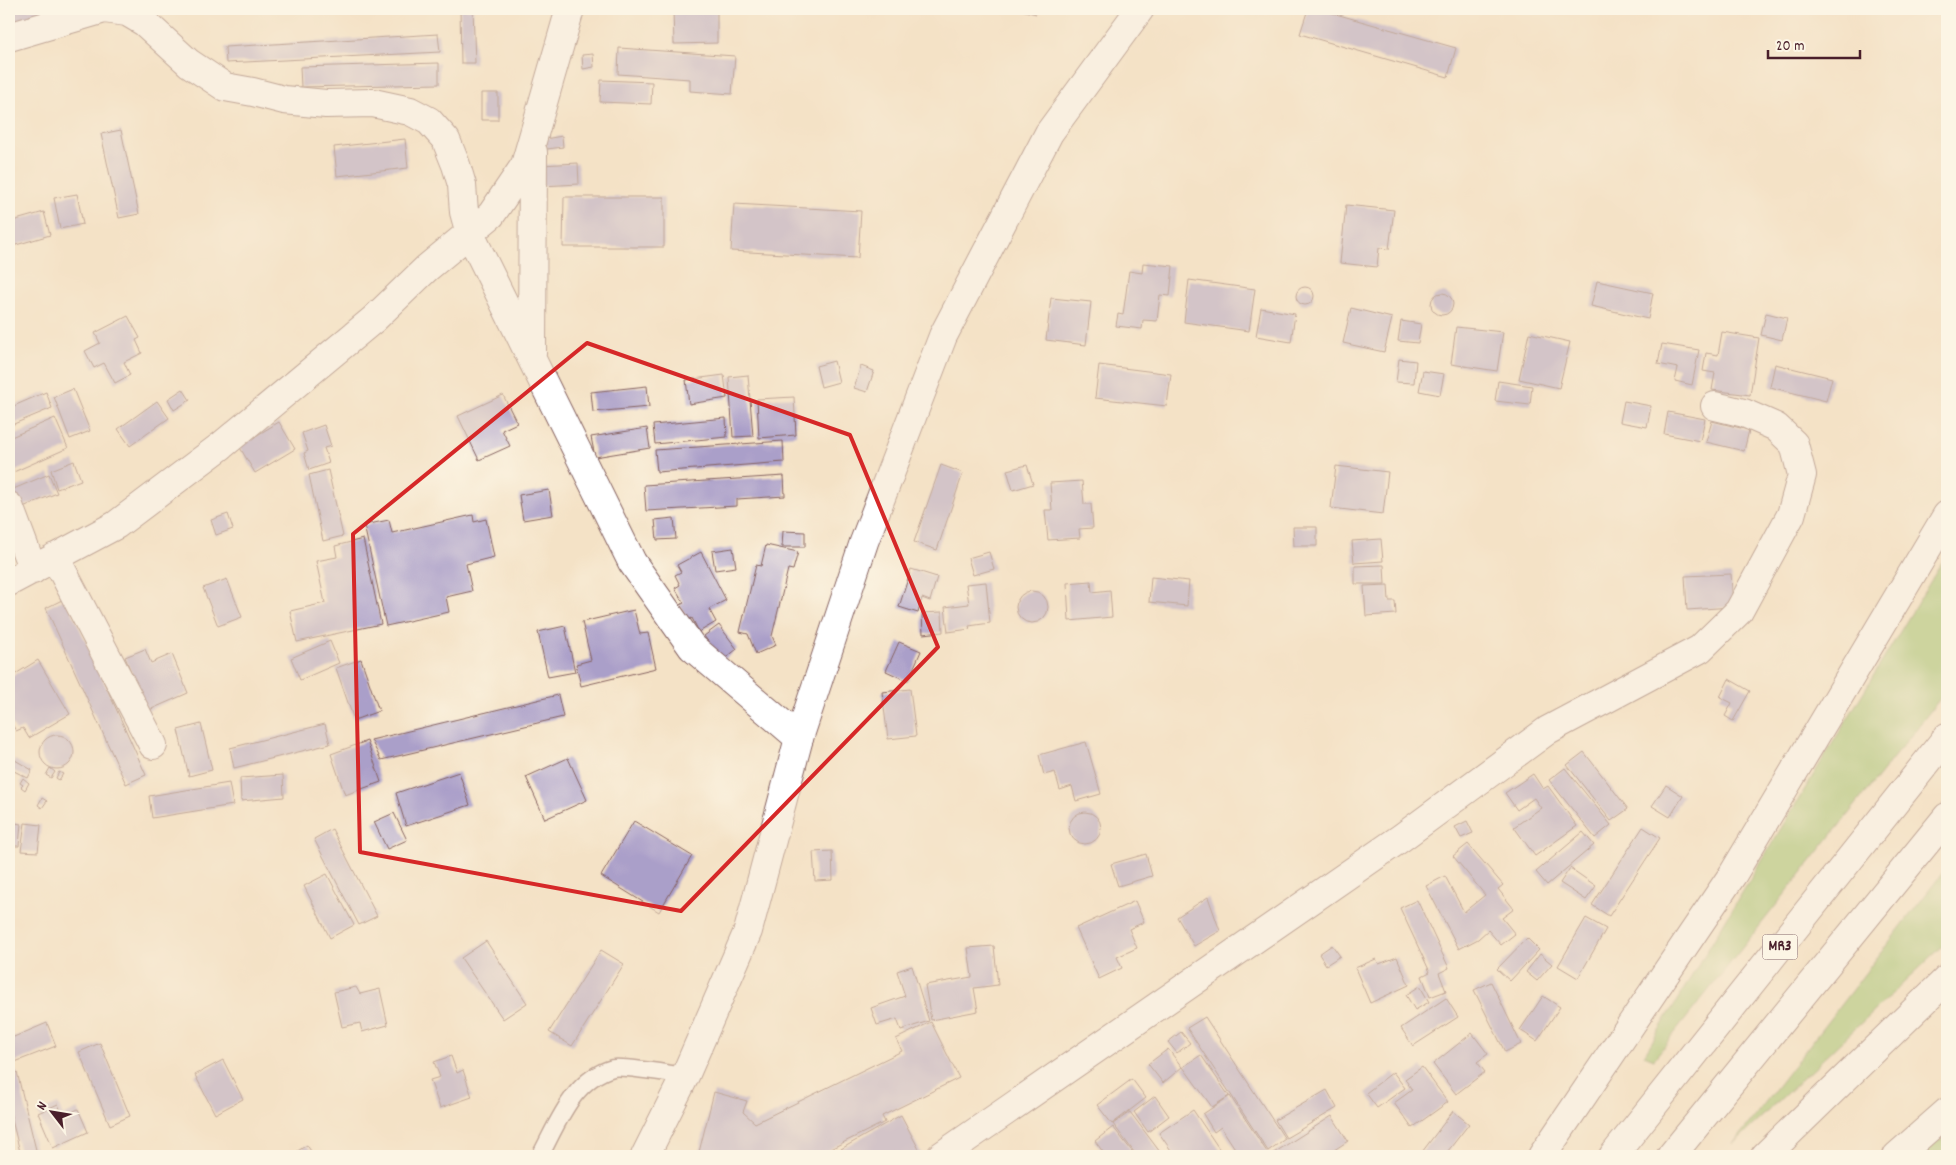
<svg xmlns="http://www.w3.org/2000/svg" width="1956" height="1165" font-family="Dekko,sans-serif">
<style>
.green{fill:#9dc36e;stroke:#74714c}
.building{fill:#aa9fc9}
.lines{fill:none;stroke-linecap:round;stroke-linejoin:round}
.service-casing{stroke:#866361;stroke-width:19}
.minor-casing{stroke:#866361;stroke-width:30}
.tertiary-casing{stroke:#866361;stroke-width:30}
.motorway-casing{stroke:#866361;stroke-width:30}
.service{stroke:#fff;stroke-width:16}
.minor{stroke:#fff;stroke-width:28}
.tertiary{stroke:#fff;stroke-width:28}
.motorway{stroke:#fff;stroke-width:28}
.marked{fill:none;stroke:#d62828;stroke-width:4;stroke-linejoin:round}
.labels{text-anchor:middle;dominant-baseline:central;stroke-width:4.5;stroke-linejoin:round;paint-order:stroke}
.shield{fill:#fcf5e5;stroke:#7f5f63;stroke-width:1}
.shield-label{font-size:15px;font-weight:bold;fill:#4a1f2b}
</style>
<rect width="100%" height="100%" fill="#fcf5e5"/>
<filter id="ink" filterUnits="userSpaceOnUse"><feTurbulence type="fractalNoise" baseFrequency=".02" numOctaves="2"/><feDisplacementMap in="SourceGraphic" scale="10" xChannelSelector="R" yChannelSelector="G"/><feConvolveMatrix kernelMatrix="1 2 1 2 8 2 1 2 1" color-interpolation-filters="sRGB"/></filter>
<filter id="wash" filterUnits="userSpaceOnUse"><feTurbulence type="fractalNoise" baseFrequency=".0096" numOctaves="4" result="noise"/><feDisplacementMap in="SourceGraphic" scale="20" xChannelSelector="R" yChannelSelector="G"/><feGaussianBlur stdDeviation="1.12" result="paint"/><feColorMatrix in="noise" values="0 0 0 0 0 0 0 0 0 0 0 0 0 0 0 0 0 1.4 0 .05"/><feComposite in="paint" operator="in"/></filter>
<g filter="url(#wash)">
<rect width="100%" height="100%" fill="#f4e2c6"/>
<path class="green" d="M1947,554V690L1654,1059L1644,1055Z
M1947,867V942L1733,1144Z
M1929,1139L1947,1140V1156H1911Z"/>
<g id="blocks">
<path class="building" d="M9,9H83L10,24Z
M460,9H473L475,63H461Z
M673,9H717V43L674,44Z
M814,9H833V13Z
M1018,9H1037L1036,14Z
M1308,9H1318L1456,48L1448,77L1300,34Z
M438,34L440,52L226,63L225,47Z
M619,48L735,56L732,94L690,91V79L618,74Z
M593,54L594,67L583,69L582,55Z
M439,63V84L301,87L300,67Z
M601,80L652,82L651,104L600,102Z
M481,93H498V120H481Z
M121,130L139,214L119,218L101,134Z
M562,136L563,147L547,149L545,139Z
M405,139L408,168L337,176L334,147Z
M578,163L579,184L542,186L541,165Z
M77,194L83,224L60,229L54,198Z
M564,197H664V247H563Z
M734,204L861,211L858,258L731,251Z
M1346,205L1394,210L1389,249L1379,248L1377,267L1340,263Z
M44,212L50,235L9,247V222Z
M1143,263L1173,266L1170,296L1160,295L1157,321L1143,320L1142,329L1116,326L1118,314L1123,315L1129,271L1142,273Z
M1189,280L1255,289L1249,331L1184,322Z
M1597,281L1653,293L1648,319L1591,306Z
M1296 296a9 9 0 1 1 18 0a9 9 0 1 1-18 0Z
M1431 304a11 11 0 1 1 22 0a11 11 0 1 1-22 0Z
M1051,298L1091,302L1086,345L1046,340Z
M1261,308L1295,314L1291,342L1256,336Z
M1351,308L1392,318L1384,352L1343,343Z
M1766,313L1787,318L1782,340L1761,335Z
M128,316L140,338L136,340L142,353L124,362L130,375L115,383L104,363L94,368L85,351L100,343L95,333Z
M1401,321L1421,324L1418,343L1398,341Z
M1456,327L1503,332L1497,371L1451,364Z
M1722,332L1759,338L1750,395L1712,390L1715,373L1703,371L1706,353L1718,355Z
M1529,333L1570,342L1559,388L1519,379Z
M1662,344L1699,350L1692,385L1675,381L1678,368L1658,364Z
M1399,359L1416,361L1414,383L1396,382Z
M834,361L839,382L821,387L816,366Z
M1775,364L1832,378L1826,401L1770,387Z
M1099,365L1171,374L1167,406L1095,398Z
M861,366L874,371L867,392L854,388Z
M1423,371L1444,374L1440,395L1419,391Z
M724,375L727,398L689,404L686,380Z
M748,375L753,436L733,437L729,377Z
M1498,381L1532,386L1530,405L1495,401Z
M647,386L649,407L593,412L591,392Z
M73,389L90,431L70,439L54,397Z
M183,389L190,400L174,410L168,399Z
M46,392L52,408L9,426V408Z
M503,395L517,423L502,430L510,446L479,460L458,416Z
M794,397L796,435L759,438L757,399Z
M157,401L169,418L130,446L118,429Z
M1624,401L1651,406L1647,427L1620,422Z
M1668,412L1705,419L1700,441L1664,434Z
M55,418L68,448L9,474V438Z
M726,418L727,437L655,444L653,425Z
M1712,421L1749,430L1744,451L1706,442Z
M279,422L295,449L255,473L239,446Z
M324,425L331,446L324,448L329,463L309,470L304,453L308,451L302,433Z
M647,428L650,448L595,457L591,437Z
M783,441L784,462L657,472L655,450Z
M74,461L81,480L57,489L51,470Z
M941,465L963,473L937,550L914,542Z
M1027,465L1033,484L1013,490L1007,470Z
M1336,466L1388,472L1383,514L1331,508Z
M328,470L343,536L323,541L309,475Z
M49,474L57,493L18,509L11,490Z
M784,476L785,496L737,499V506L646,511L644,485Z
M1082,481L1084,504H1091L1093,528L1079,529L1080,538L1048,540L1045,510H1052L1050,483Z
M549,490L553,515L523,520L519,495Z
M228,514L233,529L216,535L211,520Z
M473,515L474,522L486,519L494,557L466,564L472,591L446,597L449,612L386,626L364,525L389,520L392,533Z
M674,518L676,539L657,540L655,520Z
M1293,527H1317V546H1294Z
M783,531L805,532V547H782Z
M363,539L381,624L297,642L290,611L325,603L316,561L337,557L335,546Z
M1381,539L1383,561L1354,563L1352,541Z
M766,545L798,552L793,570L788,569L772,636L776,645L756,654L748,634L740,632L756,565L761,566Z
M733,548L736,567L715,570L712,551Z
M701,552L726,600L709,609L716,622L699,632L692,618L688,620L680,605L684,603L675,588L680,585L675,575L681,572L677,565Z
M989,552L994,569L973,575L968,558Z
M1384,565L1385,584H1355V566Z
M911,569L937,577L930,601L922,598L918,613L899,607Z
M1731,574L1733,607L1687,610L1685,576Z
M1151,577L1189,581L1187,606L1149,602Z
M227,579L242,617L218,626L203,588Z
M1091,581L1092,592L1110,590L1112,617L1069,621L1067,583Z
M986,582L990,623L969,626L970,629L948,632L945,607L969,604L966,584Z
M1388,585L1389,601H1395L1396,614L1366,616L1364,586Z
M1016 607a16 16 0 1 1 32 0a16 16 0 1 1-32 0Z
M66,598L146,775L126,784L46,608Z
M634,610L640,634L648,633L656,668L581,686L576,664L591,660L582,622Z
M942,612L943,632L923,634L922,613Z
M719,625L737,649L722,661L704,636Z
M565,626L575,672L548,677L538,632Z
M330,641L339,663L300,680L291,658Z
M899,642L921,651L908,681L886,671Z
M145,649L151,663L172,654L188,693L147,711L125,657Z
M361,659L379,711L354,720L336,668Z
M38,660L70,714L29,738L23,728L16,731L9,719V678Z
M1729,679L1750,691L1733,721L1725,716L1732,703L1720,697Z
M910,689L916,736L888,739L882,692Z
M558,695L563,717L381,760L371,740Z
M201,724L212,770L189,776L178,730Z
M325,724L330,744L234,768L230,748Z
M40 752a17 17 0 1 1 34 0a17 17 0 1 1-34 0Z
M367,741L381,782L345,795L331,754Z
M1086,742L1101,794L1076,801L1072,786L1060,790L1055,772L1044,775L1039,755Z
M1584,752L1628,809L1611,821L1567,765Z
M568,758L587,800L545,819L526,777Z
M15,760L32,770L28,778L10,769Z
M50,768L55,772L51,778L46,775Z
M1565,768L1611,825L1595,838L1549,780Z
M59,772L63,774L59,780L56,778Z
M459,772L470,805L406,826L396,793Z
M1533,774L1543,789L1548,786L1577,826L1535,856L1514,827L1541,808L1534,798L1517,810L1505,793Z
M283,775L284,797L241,801L240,778Z
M23,778L29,783L25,790L21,787L23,785L20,783Z
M229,783L233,805L152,818L149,796Z
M1666,785L1683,796L1670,817L1652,806Z
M42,798L47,801L42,808L38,805Z
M1069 828a16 16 0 1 1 32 0a16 16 0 1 1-32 0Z
M394,813L407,840L387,849L374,822Z
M634,821L692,856L659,912L601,876Z
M1467,821L1473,833L1461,838L1455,827Z
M9,822L21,824L19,846H9Z
M25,823L41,825L38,852L21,851Z
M1643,827L1660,838L1609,916L1592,905Z
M332,829L377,916L359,925L314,839Z
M1583,832L1594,845L1547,885L1536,872Z
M1468,844L1503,885L1498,889L1514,909L1502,918L1515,934L1501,945L1488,930L1478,939L1459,949L1426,886L1445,876L1464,912L1485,895L1453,856Z
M832,851L833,880L815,881L813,852Z
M1146,854L1152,876L1118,886L1111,864Z
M1570,868L1596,886L1586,900L1560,883Z
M327,874L354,925L330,938L304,886Z
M1208,897L1220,931L1194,946L1177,917Z
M1417,900L1449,968L1439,973L1446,991L1430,997L1422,976L1430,972L1400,908Z
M1135,901L1144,922L1129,929L1137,948L1117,957L1122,968L1099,979L1076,928Z
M1586,918L1606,929L1578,978L1558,966Z
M1527,938L1539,950L1510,981L1497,969Z
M486,941L527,1003L503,1019L461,958Z
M1332,945L1340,956L1326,965L1319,954Z
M994,946L998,985L974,988L978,1011L931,1020L925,985L972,977L968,948Z
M601,950L624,964L572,1046L549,1032Z
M1540,954L1552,964L1537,981L1526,972Z
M1397,957L1409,985L1370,1003L1355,968L1376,959L1379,964Z
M912,966L929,1021L901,1030L897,1019L877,1025L871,1008L905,996L897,971Z
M1491,982L1521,1044L1505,1052L1474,990Z
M1420,986L1429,1002L1415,1010L1406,995Z
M356,987L360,994L380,989L388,1025L362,1032L360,1023L342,1027L334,992Z
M1543,996L1560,1007L1537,1041L1520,1030Z
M1446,998L1458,1017L1413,1046L1401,1028Z
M1205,1017L1285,1139L1268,1151L1187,1028Z
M931,1022L959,1078L882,1116L885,1122L816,1156H698L714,1092L747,1101L743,1112L755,1123L902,1051L896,1039Z
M47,1023L56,1046L15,1062L9,1048V1039Z
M1181,1032L1190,1043L1177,1053L1168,1042Z
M1472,1033L1488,1054L1477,1062L1485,1072L1456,1094L1433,1064Z
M100,1043L130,1116L110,1125L79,1052Z
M1168,1049L1182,1067L1163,1083L1148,1064Z
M1201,1055L1229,1096L1212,1107L1183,1067Z
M451,1056L457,1073L463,1070L472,1097L440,1108L430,1080L440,1077L434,1062Z
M223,1060L243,1099L215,1114L195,1075Z
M1422,1067L1448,1102L1412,1128L1394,1103L1412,1090L1405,1079Z
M17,1072L37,1154L30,1156H21L9,1108V1074Z
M1393,1072L1405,1088L1377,1108L1366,1093Z
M1132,1079L1146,1098L1112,1124L1097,1105Z
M1327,1090L1337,1108L1286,1138L1275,1120Z
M1155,1096L1169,1116L1148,1132L1134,1112Z
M1230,1096L1269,1155L1266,1156H1228L1236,1150L1221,1127L1214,1132L1203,1114Z
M58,1104L63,1116L78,1109L88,1132L53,1148L38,1113Z
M1193,1110L1224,1156H1175L1159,1133Z
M1453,1111L1469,1124L1444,1156H1419Z
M1130,1112L1163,1156H1137L1113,1124Z
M901,1115L922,1155L919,1156H845L841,1149Z
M1332,1116L1348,1141L1325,1156H1269Z
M1113,1127L1135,1155L1133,1156H1106L1095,1141Z
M307,1145L314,1156H290Z"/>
</g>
</g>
<g filter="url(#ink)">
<use href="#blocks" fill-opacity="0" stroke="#866361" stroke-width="1"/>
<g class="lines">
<defs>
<path id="service" d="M540,1156C558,1123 573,1079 613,1068C623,1066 672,1074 685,1076"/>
<path id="minor" d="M9,37L104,9L127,12L144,22L189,63L225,87L253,92L284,100L326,104L373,103L410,111L429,121L446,140L456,165L462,185L464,212L470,234L632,562L692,647L799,738
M532,354L533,152
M9,506L33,570
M55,557L153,745
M9,582L116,525L221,446L374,319L427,268L491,215L525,165L570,9
M941,1156L1401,838L1548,730L1700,649L1739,611L1791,515L1802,475L1794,444L1776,427L1744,413L1715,406
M1897,1156L1947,1112"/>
<path id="tertiary" d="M645,1156L685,1076L748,931L799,738L864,542L943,336L1049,133L1140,9"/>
<path id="motorway" d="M1542,1156L1733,874L1947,515
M1613,1156L1947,737
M1671,1156L1947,817
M1765,1156L1947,979"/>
</defs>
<use href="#service" class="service-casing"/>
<use href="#minor" class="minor-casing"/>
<use href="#tertiary" class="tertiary-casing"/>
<use href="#motorway" class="motorway-casing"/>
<use href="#service" class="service"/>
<use href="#minor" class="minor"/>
<use href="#tertiary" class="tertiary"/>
<use href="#motorway" class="motorway"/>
</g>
</g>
<path d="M0 0H1956V1165H0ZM587,343L850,435L938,647L681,911L360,852L353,534Z" fill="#f4e2c6" fill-opacity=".55" fill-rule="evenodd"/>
<path class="marked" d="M587,343L850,435L938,647L681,911L360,852L353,534Z"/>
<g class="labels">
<rect class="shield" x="1762.5" y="934.5" width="35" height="25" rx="4"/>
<g class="shield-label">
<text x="1780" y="947">MR3</text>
</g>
</g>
<rect width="1956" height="1165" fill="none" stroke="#fcf5e5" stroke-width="30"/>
<g transform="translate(52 1112) rotate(301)" stroke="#fcf5e5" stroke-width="4" paint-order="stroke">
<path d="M0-4L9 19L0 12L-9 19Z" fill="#4a1f2b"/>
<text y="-8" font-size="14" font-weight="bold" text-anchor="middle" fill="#4a1f2b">N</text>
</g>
<path d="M1768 50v8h92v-8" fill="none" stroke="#4a1f2b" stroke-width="2.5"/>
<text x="1776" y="50" font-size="15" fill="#4a1f2b" stroke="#fcf5e5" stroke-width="4" paint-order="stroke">20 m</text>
</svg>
